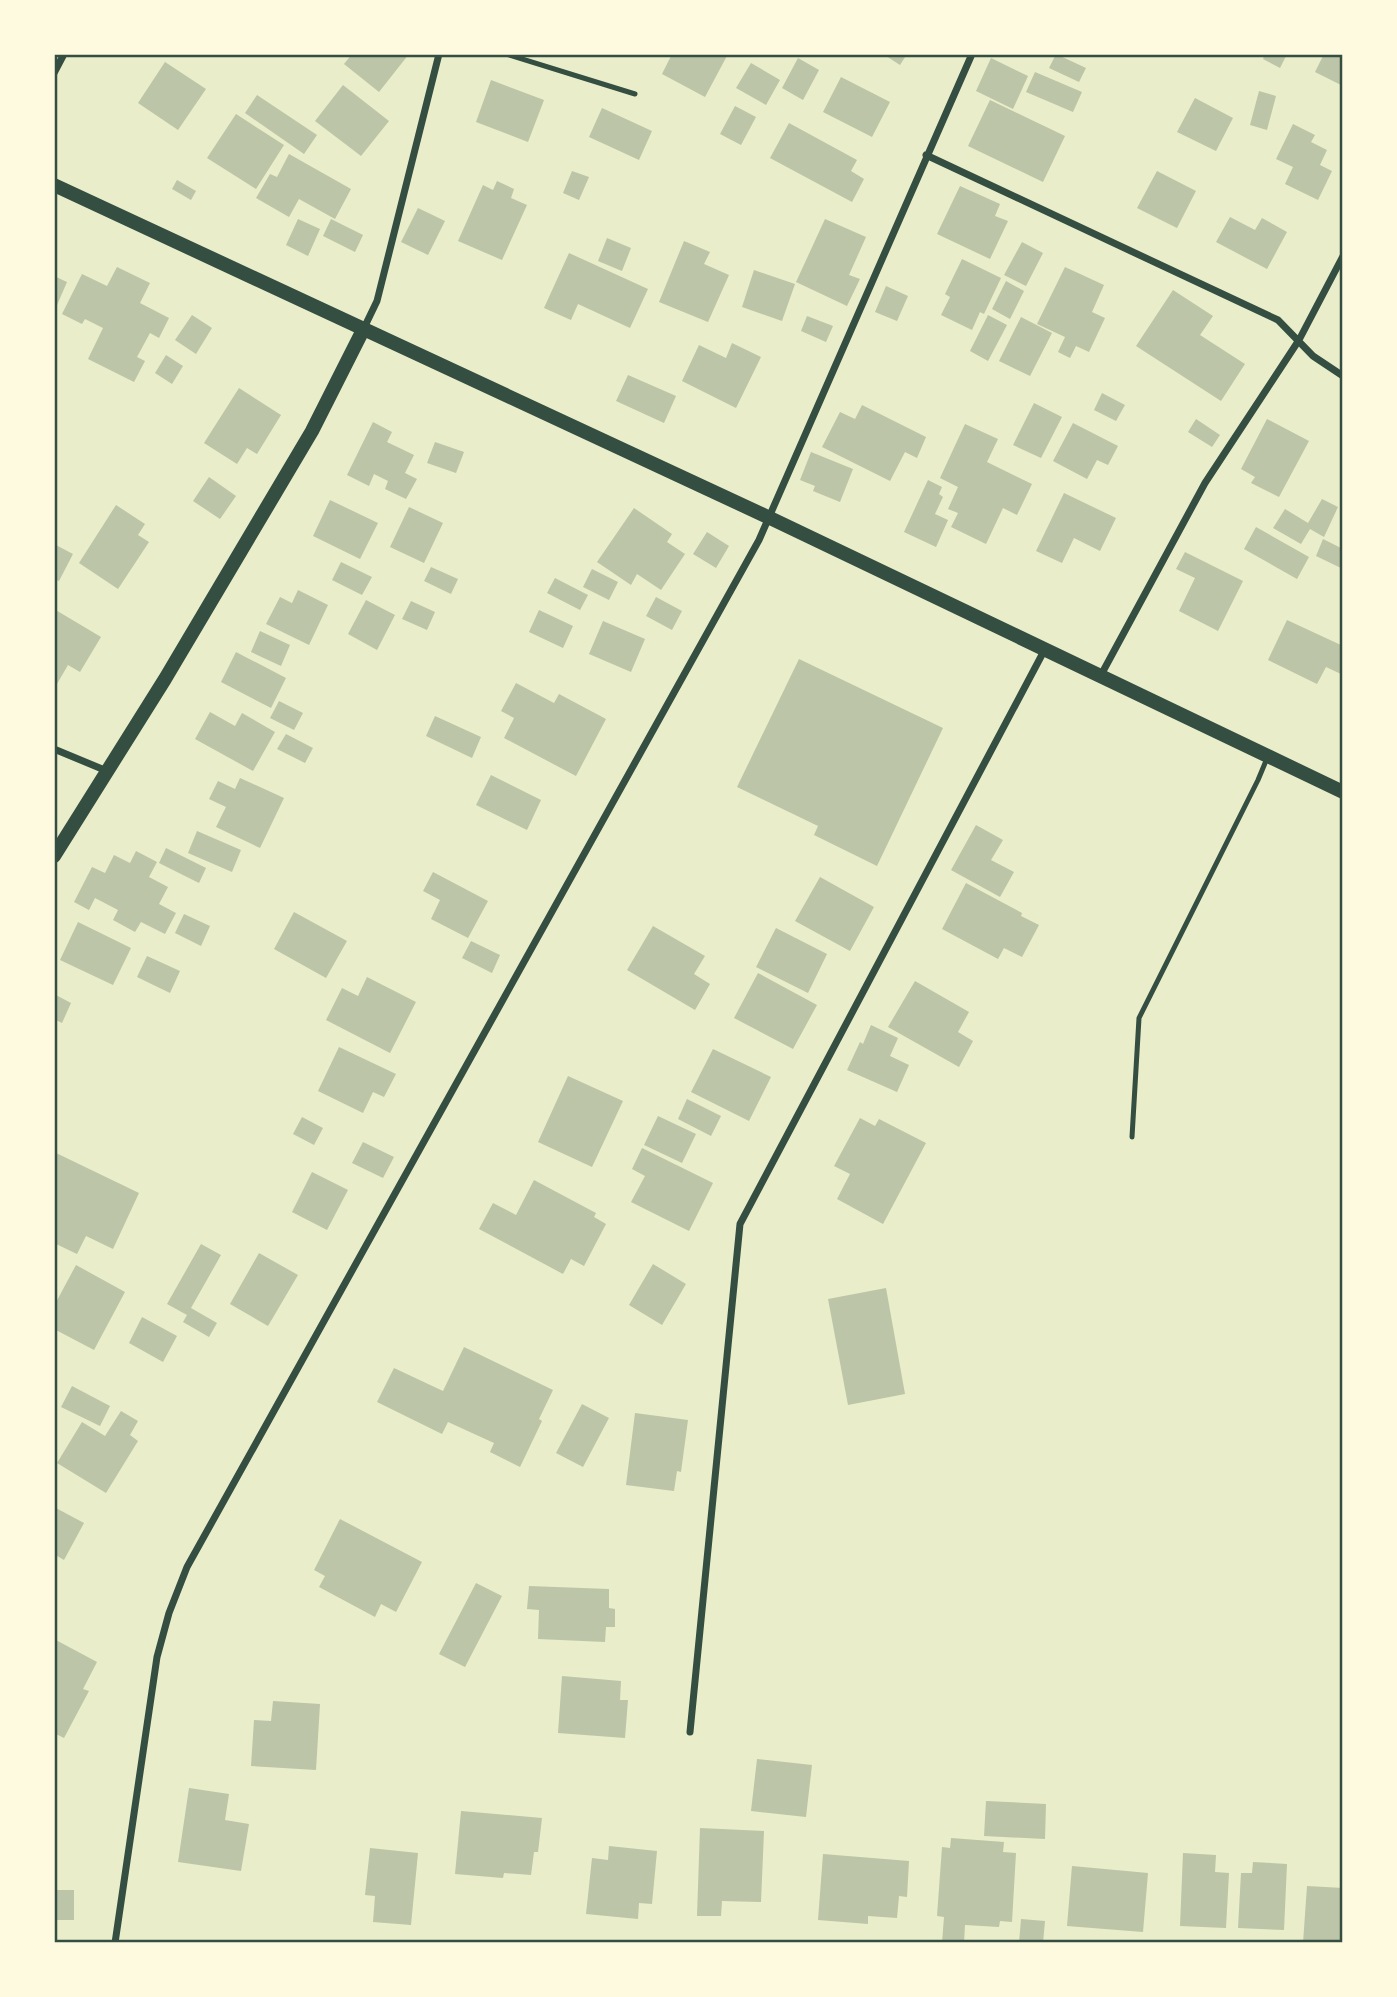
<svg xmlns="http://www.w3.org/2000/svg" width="1397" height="1997" font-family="Helvetica,sans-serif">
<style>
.building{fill:#bcc5a7}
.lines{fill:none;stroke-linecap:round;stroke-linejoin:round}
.service{stroke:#344e41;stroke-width:5}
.minor{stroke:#344e41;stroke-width:7}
.secondary{stroke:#344e41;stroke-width:14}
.neatline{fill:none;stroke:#344e41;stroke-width:2.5}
</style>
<rect width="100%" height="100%" fill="#e9edc9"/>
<path class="building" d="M352,54H409L379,92L344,64Z
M672,54H728L705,97L662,74Z
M883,54H907L900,65Z
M1056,54L1086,68L1079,82L1049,68Z
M1265,54H1287L1280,68L1263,59Z
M1324,54H1343V86L1315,72Z
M798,58L819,70L803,100L782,88Z
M991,58L1028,76L1013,109L976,91Z
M165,62L206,89L178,130L138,103Z
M751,63L780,80L766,105L736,88Z
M1035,72L1082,92L1073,112L1026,92Z
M841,77L890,102L872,137L823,112Z
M491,80L544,100L528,142L476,122Z
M343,85L389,121L361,156L315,121Z
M1259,91L1276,96L1267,130L1250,125Z
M257,95L317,135L304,154L245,113Z
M1195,98L1233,118L1216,151L1177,132Z
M990,100L1065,136L1043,182L968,146Z
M735,106L756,117L741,145L720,134Z
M602,108L652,131L639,160L589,137Z
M236,114L284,145L256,189L207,158Z
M789,123L857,160L851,171L864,179L852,202L770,158Z
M1293,124L1315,135L1311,142L1327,150L1320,165L1332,171L1318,200L1285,184L1293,167L1276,159Z
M289,154L351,189L335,219L299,199L289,217L256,198L270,174L277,177Z
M572,171L589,177L579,200L563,193Z
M1157,171L1196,191L1177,228L1137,208Z
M177,180L196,191L191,200L172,189Z
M497,181L514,189L511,198L527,205L502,260L458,241L483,185L493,190Z
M960,186L1000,204L995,216L1008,221L990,259L937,234Z
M418,208L445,221L428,255L401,242Z
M1230,217L1255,230L1262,218L1287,232L1267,269L1216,242Z
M298,219L320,229L308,256L286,245Z
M331,219L363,235L355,252L323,236Z
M825,219L866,237L849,275L860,279L847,306L796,282Z
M607,238L631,248L622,271L598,261Z
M684,241L710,252L704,264L729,275L708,322L659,302Z
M1022,242L1043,253L1026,286L1004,275Z
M569,253L648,289L630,328L578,304L571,320L544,308Z
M962,259L1001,278L984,314L980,312L972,330L941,315L950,297L945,294Z
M117,267L150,283L140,303L169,318L159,338L150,333L137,357L145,361L134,382L88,359L103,328L85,319L82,324L62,314L82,274L107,286Z
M1065,267L1104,285L1092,312L1105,318L1089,352L1076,346L1070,358L1058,352L1065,337L1037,324Z
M754,270L795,284L782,321L742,307Z
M54,276L67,282L54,312Z
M1006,281L1024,291L1010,319L992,309Z
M886,286L908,296L897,321L875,312Z
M1173,290L1213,316L1200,335L1245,364L1221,401L1136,346Z
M192,315L212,328L196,354L175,340Z
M988,315L1007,325L988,361L970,351Z
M807,316L833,326L826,342L801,331Z
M1021,317L1052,333L1030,376L999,361Z
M732,343L761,357L736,408L682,381L699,345L726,358Z
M166,355L183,366L172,384L155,373Z
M628,375L676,396L664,423L616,401Z
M239,388L281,415L257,454L247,448L237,464L204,443Z
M1102,393L1125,405L1116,421L1094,410Z
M1034,403L1062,417L1041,458L1013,445Z
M862,405L926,437L917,458L905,452L890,481L822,447L840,412L855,419Z
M1196,419L1220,435L1212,447L1188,432Z
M1267,419L1309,441L1279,497L1251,483L1255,477L1241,469Z
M373,422L392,432L387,442L414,455L405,473L417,479L406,499L385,489L388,481L374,474L369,486L347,475Z
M1073,423L1118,446L1108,465L1097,460L1087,479L1053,461Z
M965,424L998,439L987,462L1032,484L1017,515L1003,508L986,544L951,527L958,513L948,509L958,487L940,478Z
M435,442L464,452L456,473L427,463Z
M811,452L853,469L840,502L813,491L815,486L800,480Z
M209,477L236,496L220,519L193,501Z
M928,480L942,487L939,494L943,497L935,514L948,520L936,547L904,532Z
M1064,493L1116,518L1100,551L1074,538L1062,563L1036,551Z
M1322,499L1338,507L1324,537L1310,529L1301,544L1273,528L1285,509L1308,523Z
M330,500L378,523L360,559L313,536Z
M116,505L145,524L138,535L149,542L118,589L79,563Z
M409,507L443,523L424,563L390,547Z
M634,508L672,534L667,542L685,554L661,590L637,574L631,585L597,562Z
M1256,527L1309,557L1297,579L1244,549Z
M707,532L729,546L716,568L693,554Z
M1323,539L1343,549V569L1316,556Z
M54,544L73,554L59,581L54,579Z
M1185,552L1243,581L1218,631L1179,611L1195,578L1176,569Z
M341,562L372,577L362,595L332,580Z
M431,567L458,579L451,594L424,581Z
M592,569L618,582L609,600L583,587Z
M555,578L588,595L580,610L547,593Z
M298,590L328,605L309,645L266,624L280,597L292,603Z
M656,597L682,611L672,630L646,616Z
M366,600L395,615L377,650L348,634Z
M411,601L435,612L427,630L402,619Z
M54,609L101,637L80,672L68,665L54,689Z
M539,610L573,626L563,648L529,632Z
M1287,620L1343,646V669L1341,674L1326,667L1317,684L1268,660Z
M603,621L645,639L631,672L589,654Z
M260,631L290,645L281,666L251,652Z
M236,652L286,678L271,708L221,682Z
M799,659L943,728L877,866L814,835L818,826L737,787Z
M516,683L554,703L559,694L606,719L576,776L504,738L514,718L501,711Z
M279,701L303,713L294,730L270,718Z
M210,712L235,726L242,713L275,732L253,771L195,739Z
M435,716L481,737L472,758L426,736Z
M286,734L313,748L305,763L277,749Z
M491,775L541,800L527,830L476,805Z
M240,778L284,798L260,848L216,827L226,807L209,799L218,781L235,789Z
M976,825L1003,840L991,860L1014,872L1000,897L951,870Z
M197,831L241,850L232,872L188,853Z
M166,848L206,868L199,883L159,863Z
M136,851L157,862L149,877L168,887L159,904L176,913L165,934L141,922L135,932L113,920L118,910L95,898L89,910L74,902L92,867L105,873L114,855L130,863Z
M433,872L488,901L468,938L431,919L440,900L423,891Z
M820,877L874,907L850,951L795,921Z
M966,883L1022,913L1021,916L1039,925L1022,957L1004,948L998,959L942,929Z
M294,912L347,941L326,978L274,949Z
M184,914L210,926L201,946L175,933Z
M78,922L131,948L113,985L60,960Z
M653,926L705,956L694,974L710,984L695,1010L627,970Z
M776,928L827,954L808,993L756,967Z
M471,941L500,955L492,973L462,958Z
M147,956L180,971L170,993L137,977Z
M758,973L817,1005L793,1049L734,1018Z
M367,977L416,1002L390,1053L326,1020L342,988L358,996Z
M915,981L969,1012L958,1032L973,1041L959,1067L888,1027Z
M54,994L71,1003L62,1023L54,1019Z
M871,1025L898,1038L890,1056L909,1065L897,1092L847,1070L860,1042L863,1044Z
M339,1047L396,1074L384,1097L373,1092L363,1113L318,1091Z
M713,1049L771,1077L749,1121L691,1092Z
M568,1076L623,1101L592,1167L538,1142Z
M687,1099L721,1116L711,1136L678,1119Z
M658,1116L696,1134L682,1163L644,1145Z
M302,1117L323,1128L314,1145L293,1134Z
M860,1118L875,1126L879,1119L926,1143L883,1224L837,1199L850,1174L834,1166Z
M363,1142L394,1157L383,1178L352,1163Z
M642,1148L713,1183L689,1231L631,1202L645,1176L632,1169Z
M54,1152L139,1193L113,1249L86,1236L77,1254L54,1243Z
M312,1172L348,1190L327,1230L292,1212Z
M534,1180L596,1213L594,1217L606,1224L584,1266L571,1259L563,1274L479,1229L493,1203L516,1215Z
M201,1244L221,1255L191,1308L217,1323L209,1337L183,1322L187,1315L167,1304Z
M259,1253L298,1275L268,1326L230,1304Z
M653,1264L686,1284L662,1325L629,1305Z
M76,1265L125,1292L94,1350L54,1329V1306Z
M886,1288L905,1394L848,1405L828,1299Z
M142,1317L177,1336L163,1362L129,1343Z
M464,1347L553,1390L539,1419L542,1421L520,1467L490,1452L494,1443L448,1422L442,1434L377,1402L394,1368L443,1391Z
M72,1386L110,1406L100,1426L61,1407Z
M582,1404L609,1418L583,1467L556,1453Z
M121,1411L138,1421L130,1435L138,1441L106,1493L57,1463L82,1422L105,1436Z
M635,1413L688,1420L681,1472L677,1471L674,1491L626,1485Z
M54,1507L84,1523L64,1560L54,1554Z
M340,1519L422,1562L396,1612L381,1604L375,1617L319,1587L325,1576L314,1570Z
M476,1583L502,1596L465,1667L439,1654Z
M529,1586L609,1589V1608L615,1609V1627H606L605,1642L538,1639L539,1610L527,1609Z
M54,1639L97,1662L83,1689L89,1691L64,1738L54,1733Z
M562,1676L621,1681L620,1700H628L625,1738L558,1733Z
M273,1701L320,1704L316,1770L251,1766L254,1720L271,1721Z
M757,1759L812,1765L806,1817L751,1811Z
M189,1788L229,1794L225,1820L249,1824L241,1871L178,1862Z
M986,1801L1046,1804L1045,1839L984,1836Z
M461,1811L542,1818L538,1852H534L531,1875L504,1873L503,1878L455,1874Z
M700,1828L764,1831L761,1902L722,1901L721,1916H697Z
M951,1838L1004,1842L1003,1852L1016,1853L1012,1922L1000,1921L999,1927L965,1925L964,1943H942L944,1917L937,1916L942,1847L950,1848Z
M609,1846L657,1851L652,1904L639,1903L638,1919L586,1914L592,1858L608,1860Z
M370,1848L418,1853L411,1925L373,1922L375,1896L365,1895Z
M1183,1853L1216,1855L1215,1872L1229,1873L1226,1928L1180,1926Z
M823,1854L909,1861L907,1897L899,1896L897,1918L868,1916V1924L818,1920Z
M1253,1862L1287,1864L1284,1930L1238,1928L1241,1873H1252Z
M1072,1866L1148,1873L1143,1932L1067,1926Z
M1307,1886L1343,1888V1943H1303Z
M54,1890H74V1920H54Z
M1021,1919L1045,1921L1043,1943H1019Z"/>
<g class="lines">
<path class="service" d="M506,54L635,94
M1132,1137L1139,1018L1258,780L1268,756"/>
<path class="minor" d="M54,73L64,54
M926,155L1278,320L1313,356L1343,376
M364,328L377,301L439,54
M1101,675L1205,483L1299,340L1343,256
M54,749L107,771
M690,1732L740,1224L1045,649
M115,1943L157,1657L169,1613L187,1567L759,540L972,54"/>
<path class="secondary" d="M54,185L770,518L1343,792
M54,856L165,679L312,431L364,328"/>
</g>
<rect width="1397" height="1997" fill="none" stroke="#fefae0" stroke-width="112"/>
<rect x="56" y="56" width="1285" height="1885" class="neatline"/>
</svg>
